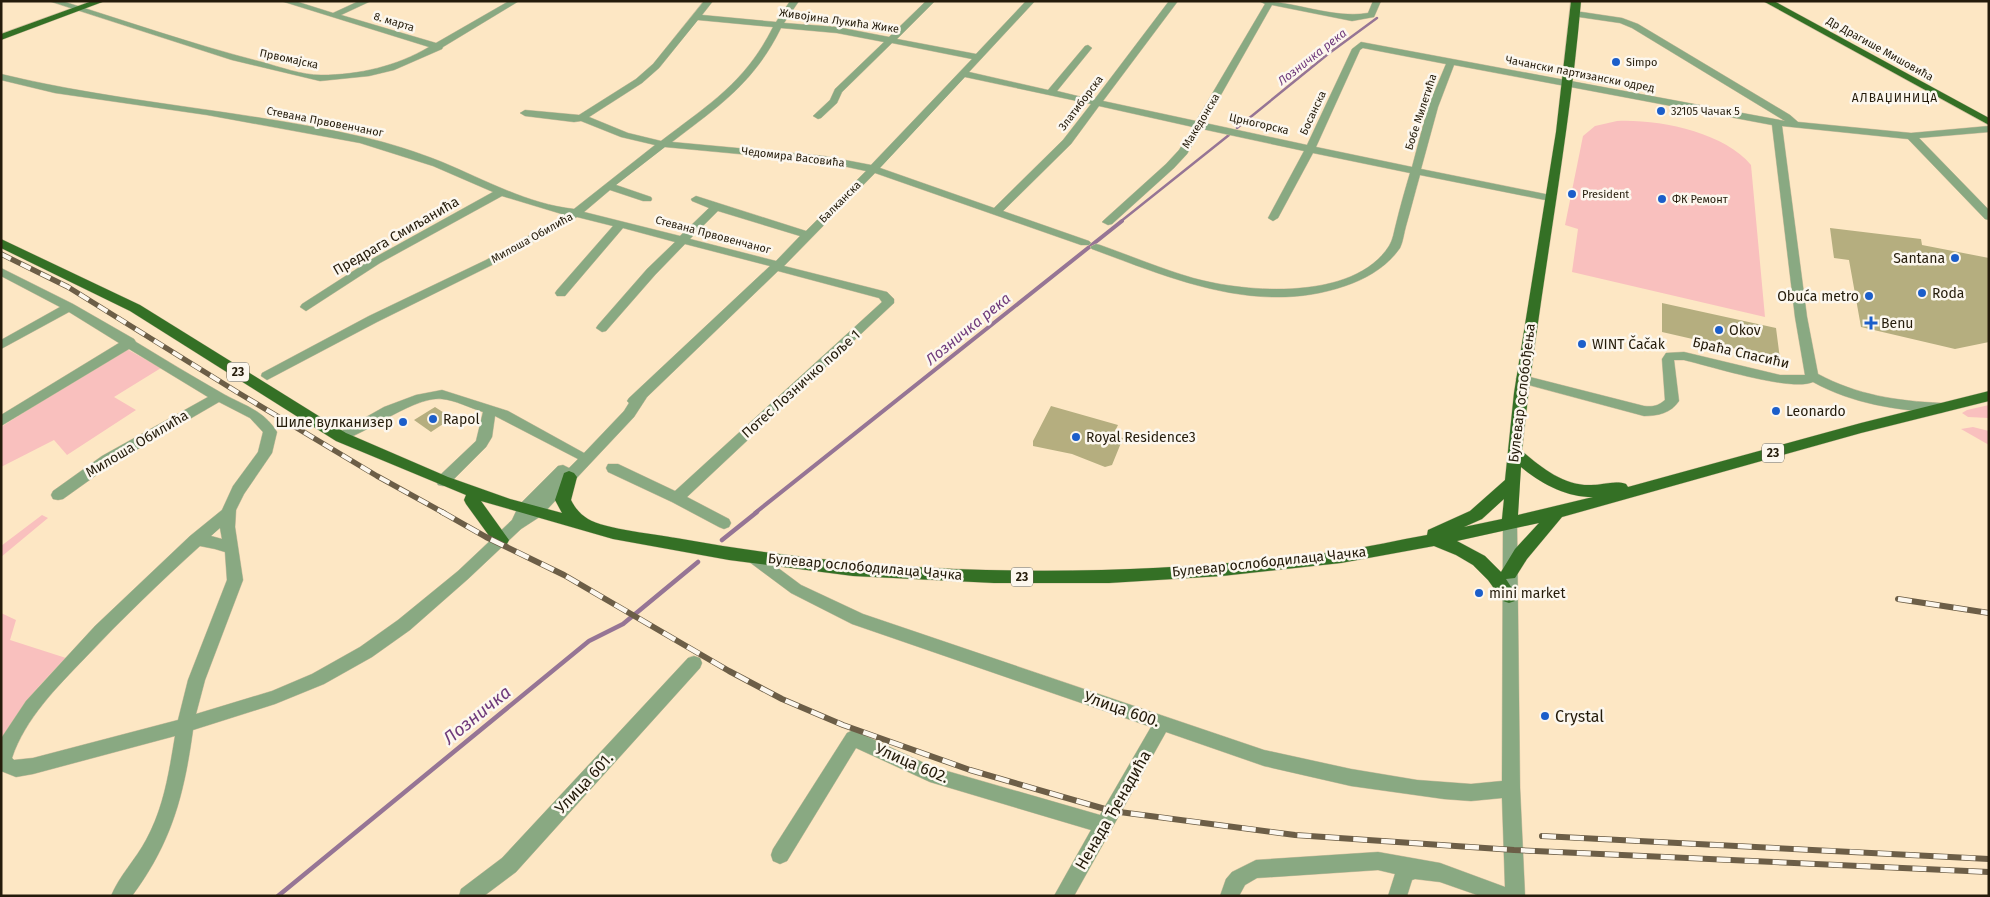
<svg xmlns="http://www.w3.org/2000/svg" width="1990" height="897" font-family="'Fira Sans',sans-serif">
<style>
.green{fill:#f9c0be}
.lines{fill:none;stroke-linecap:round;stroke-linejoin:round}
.stream-far2{stroke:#967595;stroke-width:2.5}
.stream-far1{stroke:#967595;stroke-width:4}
.stream{stroke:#967595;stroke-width:4.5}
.building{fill:#b5ae7f}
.minor-casing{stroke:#d6c2a3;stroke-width:1}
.major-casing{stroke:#d6c2a3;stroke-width:1}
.minor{fill:#89a982;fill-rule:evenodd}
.major{fill:#347025;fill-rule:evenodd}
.rail-far1-casing{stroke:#6c5e47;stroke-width:5.5}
.rail-casing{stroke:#6c5e47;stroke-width:6}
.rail-far1{stroke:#fcf7ee;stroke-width:4;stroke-dasharray:11;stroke-linecap:butt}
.rail{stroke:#fcf7ee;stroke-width:4.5;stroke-dasharray:14;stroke-linecap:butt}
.poi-dot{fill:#1b5eca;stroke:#fcf7ee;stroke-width:2}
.labels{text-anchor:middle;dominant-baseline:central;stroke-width:5;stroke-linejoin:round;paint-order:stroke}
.far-street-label{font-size:11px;fill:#241b0a;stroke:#fcf7ee}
.far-poi-label{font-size:11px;fill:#241b0a;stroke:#fcf7ee;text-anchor:start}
.far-water-label{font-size:12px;font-style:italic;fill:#6f3a7b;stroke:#fcf7ee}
.far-neighbourhood-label{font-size:12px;letter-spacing:1px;fill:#241b0a;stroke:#fcf7ee}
.shield{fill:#fcf7ee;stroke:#655d4e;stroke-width:1}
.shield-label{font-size:12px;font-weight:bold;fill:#241b0a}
.street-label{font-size:14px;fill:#241b0a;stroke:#fcf7ee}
.poi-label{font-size:14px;fill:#241b0a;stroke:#fcf7ee;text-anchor:start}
.water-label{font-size:15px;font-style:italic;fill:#6f3a7b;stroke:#fcf7ee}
.near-street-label{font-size:16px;fill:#241b0a;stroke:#fcf7ee}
.near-poi-label{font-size:16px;fill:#241b0a;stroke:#fcf7ee;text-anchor:start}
.near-water-label{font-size:18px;font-style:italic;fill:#6f3a7b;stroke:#fcf7ee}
</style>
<rect width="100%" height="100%" fill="#fde7c4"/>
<path class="green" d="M1617,121C1658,119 1724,132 1751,165L1765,317L1572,272L1578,229L1565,225L1583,136L1595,126Z
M125,348L161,368L114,397L136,410L67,455L54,440L1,467V427Z
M1989,405V418L1968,417L1962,413L1967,410Z
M1973,427L1989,431V445L1961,429Z
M42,515L48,518L1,557V546Z
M1,613L16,620L10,640L66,658C41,683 17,709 1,742Z"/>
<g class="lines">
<path class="stream-far2" d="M1237,128L1328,54L1377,18
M1120,222L1229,135"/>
<path class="stream-far1" d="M755,513L1122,221"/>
<path class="stream" d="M722,540L757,512
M278,896L589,641L623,624L698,562"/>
</g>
<path class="building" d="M1830,228L1921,239L1922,245L1989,258V342L1955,349L1861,327L1849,260L1834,258Z
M1662,303L1776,328L1780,359L1662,332Z
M1051,406L1118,425L1113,435L1123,438L1112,465L1105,467L1072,454L1033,446V441Z
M435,407L452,418L431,432L414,420Z"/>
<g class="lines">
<defs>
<path id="minor" d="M49,1H62C129,22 195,45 262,62C280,67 302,75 321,75C359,75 397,66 429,47L281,1H295L333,13L359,1H371L341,15L436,43L509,1H519L443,47L442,49L394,70L369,76L320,81L232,60Z
M704,1H713L702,15L776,22L790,1H799L784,23L837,27L889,37L926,1H935L897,39L976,54L1026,1H1035L969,72L1048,90L1085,46L1088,45L1092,48L1057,91L1094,100L1169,1H1178L1103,101L1196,121L1265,4L1259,1C1295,1 1332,19 1368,13L1373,1H1381L1374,17L1352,21L1272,5L1205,123L1307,145L1352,49L1361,42L1785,121L1632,28L1620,23L1572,16V12L1575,11L1622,18L1638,24L1790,115L1798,122L1911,133L1989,126V132L1919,138L1989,210V220L1985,219L1908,139L1782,126L1807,317L1818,374C1857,395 1897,401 1941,403L1946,405L1948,408L1946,411L1941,413C1896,410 1853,404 1813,382C1791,392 1710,366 1684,360H1674L1679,401C1671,413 1658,416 1644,416L1517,382L1516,379L1517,376L1522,375L1644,406C1653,407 1658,406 1665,400L1662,359L1666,353L1684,352L1780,375H1805L1795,317L1772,125L1454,65L1438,107L1421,169L1550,195L1554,196L1555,198L1554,200L1550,201L1420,175C1415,192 1411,209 1406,226C1404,233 1403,242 1400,248C1387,267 1366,279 1345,286C1258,316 1173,279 1092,249L1090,247L1096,244L1100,245C1131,256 1162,269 1193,278C1247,293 1354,301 1389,246C1393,240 1394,231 1396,224C1400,207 1405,190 1410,173L1313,153L1278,218L1273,221L1268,218L1304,151L1202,129L1187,154L1174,168L1112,224L1108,225L1102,222L1104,220L1166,164L1179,150L1193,127L1099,106L1071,144L1003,211L1089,241L1091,243L1089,245H1081L875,173L784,266L887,292L894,299V303L687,497L729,519L731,523L729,527L724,529L719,527L672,502L608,472L606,468L608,464H618L675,491L882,302L879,298L778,271L647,397L634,417L541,516L521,529L468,579L410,630L372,657L324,684L275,704L193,730C184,795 172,842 132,896H111C119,876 136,859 146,840C164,807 169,772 175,736L33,774L16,777L1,771L2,737L26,701L95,626L190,536L222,510L233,486L258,452L263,432L250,418L219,402L112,464L63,499L58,500L53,499L51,495L53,491L102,456L208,397L129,349L1,426V415L119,343L69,312L1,349V340L60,307L1,276V268L73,304L134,339L136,342C164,359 192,376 220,392C242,405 263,409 277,432L272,453L244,494L236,510L235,527L243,580L205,680L196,714L272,691L312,674L360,647L398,620L458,571L512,520L519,505L558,466L563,465L569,468L578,459L495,416L492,437L486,447L448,485L443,486L438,485L436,481L438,477L476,441L483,412C470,408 455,400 442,399C412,395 352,445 336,440L334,437L336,434L384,407L416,395L442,390L508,411L584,453L624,411L629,403L627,401L629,398L770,266L685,244L655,275L606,331L602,332L596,328L598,325L647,269L675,242L623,228L565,296H557L555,293L557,290L613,226L577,217L494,264L377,322L267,380L261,376L262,373L369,316L486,260L565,215L502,196L380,263L306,311L300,307L302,304L372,259L493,192L433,166L360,143L207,115L55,93L1,80V74C120,103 244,110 363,137C389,143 417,152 442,162C485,180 528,204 574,209L655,145L621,137L581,121L574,122L525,116L520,113L525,110L579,115L636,79L653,64ZM698,20L773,27C745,83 709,104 661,141L628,133L589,117L642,83L659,68ZM781,28L837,33L884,42L835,89L830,100L813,116L818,119L821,118L837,103L842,92L892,43L972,59L871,165L824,156L672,142C719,106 754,83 781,28ZM1363,48L1446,64L1428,107L1412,167L1316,147L1360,50ZM965,77L1091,104L1063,140L994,208L880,168ZM665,147L824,162L866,171L806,231L696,196L691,199L692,201L709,208L680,236L584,212L610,190L643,201H651L652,199L651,197L616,185ZM718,211L800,236L776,261L690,239ZM220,528L222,539L211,536ZM200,546L215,549L225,552L227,580L188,680L178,720L33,758L14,760L12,758C25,719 57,687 85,658C122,619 160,582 200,546Z
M1510,518L1515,520L1517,524L1520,788L1525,896H1480L1440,882L1415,879L1412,880L1407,896H1388L1395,874L1378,870L1257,878L1245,885L1239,896H1220L1226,879L1232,872L1256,860L1378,852L1440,863L1505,887L1502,798L1471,801L1444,799L1351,786L1264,766L1166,732L1074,896H1054L1091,830L930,782L856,748L787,861L780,864L773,861L771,855L773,849L847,733L853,730L933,767L1100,815L1151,727L852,624L791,593L748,561L745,557L748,553L753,551L758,553L801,585L863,614L1264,750L1351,769L1417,780L1471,784L1502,781L1503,524L1505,520Z
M694,656L700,658L702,663L700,668L516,872L484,896H459L461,889L502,858L688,658Z"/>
<path id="major" d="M92,1H105L1,40V34Z
M1571,1H1581C1568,152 1537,301 1522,451C1542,468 1564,486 1591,485C1603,485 1615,480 1626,484L1628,487L1861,423L1989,391V401L1861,433L1562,517L1527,559L1515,578L1506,579L1517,596L1515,601L1509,603L1503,601L1488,580L1473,565L1456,555L1434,546L1341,563L1222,576L1109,583H994L853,576L729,560L613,539L481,501L509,540L507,544L501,546L495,544L466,504L464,500L466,495L336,441L130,311L1,248V239L140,305L346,433L448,477L510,499L562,513L555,500L564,473L569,471L574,473L577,477L571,500C575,508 580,514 588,519C603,529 661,535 682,539C898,578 1123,580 1340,551C1369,547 1398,540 1427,535L1428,530L1470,511L1505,480L1514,393L1556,132ZM1521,467C1542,484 1566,497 1593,497L1518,515ZM1504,499L1502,519L1464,527L1482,519ZM1539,523L1515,549L1501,572L1485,556L1457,541Z
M1763,1H1774L1989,118V125Z"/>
</defs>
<use href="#minor" class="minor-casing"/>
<use href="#major" class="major-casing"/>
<use href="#minor" class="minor"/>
<use href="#major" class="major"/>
<defs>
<path id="rail-far1" d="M1,254L68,287L237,392L377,476L444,513"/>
<path id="rail" d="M442,512L486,537L564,575L729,671L782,699L843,725L970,770L1112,811L1295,835L1514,850L1989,872
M1898,599L1989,613
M1542,836L1989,859"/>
</defs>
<use href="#rail-far1" class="rail-far1-casing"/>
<use href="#rail" class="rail-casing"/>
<use href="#rail-far1" class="rail-far1"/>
<use href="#rail" class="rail"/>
</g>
<g class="poi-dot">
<circle cx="1616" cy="62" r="5"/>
<circle cx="1661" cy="111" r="5"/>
<circle cx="1572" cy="194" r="5"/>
<circle cx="1662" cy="199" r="5"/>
<circle cx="1955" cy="258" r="5"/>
<circle cx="1922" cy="293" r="5"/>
<circle cx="1869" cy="296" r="5"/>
<path d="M1868.5 315.5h5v5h5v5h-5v5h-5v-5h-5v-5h5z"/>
<circle cx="1719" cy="330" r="5"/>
<circle cx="1582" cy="344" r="5"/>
<circle cx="1776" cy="411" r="5"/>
<circle cx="433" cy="419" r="5"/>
<circle cx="403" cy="422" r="5"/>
<circle cx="1076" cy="437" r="5"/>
<circle cx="1479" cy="593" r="5"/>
<circle cx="1545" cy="716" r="5"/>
</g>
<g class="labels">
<g class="far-street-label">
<text transform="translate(839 21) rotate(8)">Живојина Лукића Жике</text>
<text transform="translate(394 22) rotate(17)">8. марта</text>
<text transform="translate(1880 49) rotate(29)">Др Драгише Мишовића</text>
<text transform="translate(289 59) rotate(12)">Првомајска</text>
<text transform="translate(1580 74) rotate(11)">Чачански партизански одред</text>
<text transform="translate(1081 103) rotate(-53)">Златиборска</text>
<text transform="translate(1421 112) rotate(-72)">Бобе Милетића</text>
<text transform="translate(1313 113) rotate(-65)">Босанска</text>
<text transform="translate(1201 121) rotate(-59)">Македонска</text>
<text transform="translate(325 122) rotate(11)">Стевана Првовенчаног</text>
<text transform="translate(1259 124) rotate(13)">Црногорска</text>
<text transform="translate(793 157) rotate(7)">Чедомира Васовића</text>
<text transform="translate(840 202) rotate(-45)">Балканска</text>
<text transform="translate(713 235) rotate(15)">Стевана Првовенчаног</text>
<text transform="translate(532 238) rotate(-29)">Милоша Обилића</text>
</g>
<g class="far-poi-label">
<text x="1626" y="62">Simpo</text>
<text x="1671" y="111">32105 Чачак 5</text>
<text x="1582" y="194">President</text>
<text x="1672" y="199">ФК Ремонт</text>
</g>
<g class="far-water-label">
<text transform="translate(1312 57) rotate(-38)">Лозничка река</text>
</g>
<g class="far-neighbourhood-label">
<text x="1895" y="98">АЛВАЏИНИЦА</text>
</g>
<g class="shield">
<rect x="227" y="362.5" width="22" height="19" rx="4"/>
<rect x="1762" y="443.5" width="22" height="19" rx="4"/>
<rect x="1011" y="567.5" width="22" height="19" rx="4"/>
</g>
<g class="shield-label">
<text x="238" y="372">23</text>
<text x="1773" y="453">23</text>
<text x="1022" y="577">23</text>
</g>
<g class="street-label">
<text transform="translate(396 236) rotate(-30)">Предрага Смиљанића</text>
<text transform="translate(1741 353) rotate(13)">Браћа Спасићи</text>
<text transform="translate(801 384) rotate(-42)">Потес Лозничко поље 1</text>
<text transform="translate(1522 393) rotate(-83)">Булевар ослобођења</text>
<text transform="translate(137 444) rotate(-31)">Милоша Обилића</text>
<text transform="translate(1269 562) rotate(-6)">Булевар ослободилаца Чачка</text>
<text transform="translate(865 567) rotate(5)">Булевар ослободилаца Чачка</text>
</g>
<g class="poi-label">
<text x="1945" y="258" text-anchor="end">Santana</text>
<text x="1932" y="293">Roda</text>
<text x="1859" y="296" text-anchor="end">Obuća metro</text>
<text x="1881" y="323">Benu</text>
<text x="1729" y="330">Okov</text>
<text x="1592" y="344">WINT Čačak</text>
<text x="1786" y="411">Leonardo</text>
<text x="443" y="419">Rapol</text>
<text x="393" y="422" text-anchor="end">Шиле вулканизер</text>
<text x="1086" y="437">Royal Residence3</text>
<text x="1489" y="593">mini market</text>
</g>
<g class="water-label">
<text transform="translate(968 329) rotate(-39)">Лозничка река</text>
</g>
<g class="near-street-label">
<text transform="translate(1122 709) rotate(19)">Улица 600.</text>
<text transform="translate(912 763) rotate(23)">Улица 602.</text>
<text transform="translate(584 783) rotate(-47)">Улица 601.</text>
<text transform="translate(1113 810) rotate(-60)">Ненада Ђенадића</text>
</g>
<g class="near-poi-label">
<text x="1555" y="716">Crystal</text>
</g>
<g class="near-water-label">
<text transform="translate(477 715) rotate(-39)">Лозничка</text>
</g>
</g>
<rect width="1990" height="897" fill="none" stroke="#241b0a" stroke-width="5"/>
</svg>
